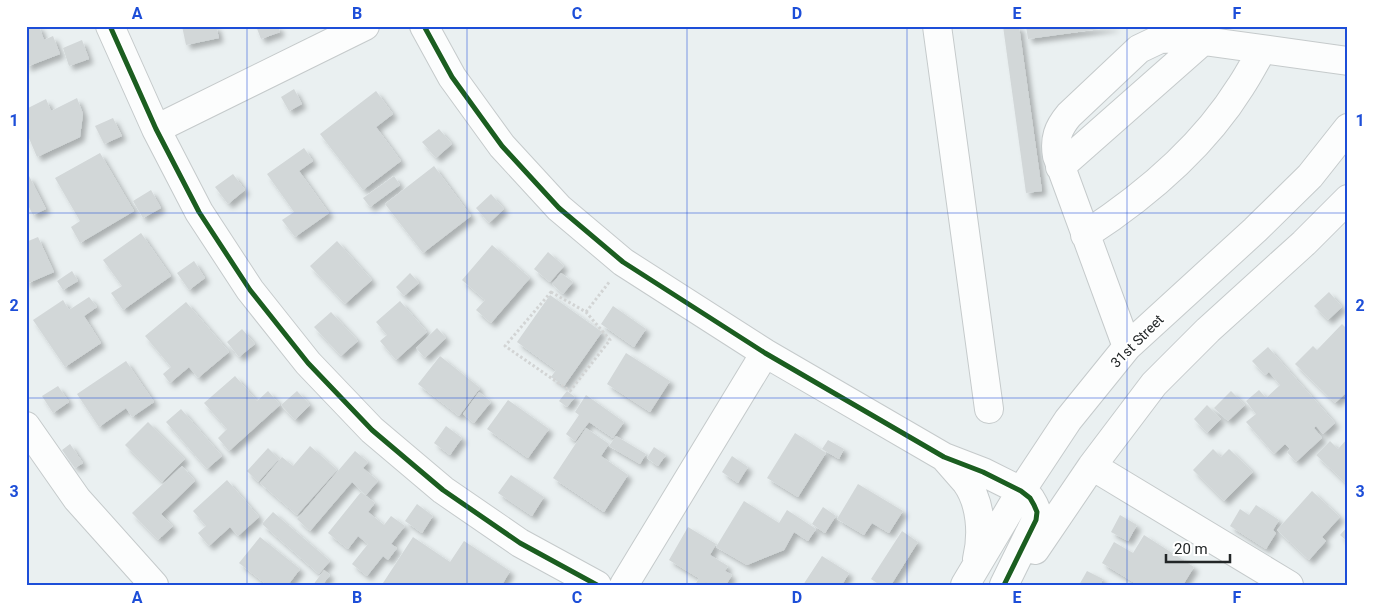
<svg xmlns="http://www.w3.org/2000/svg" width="1374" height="611" font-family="Roboto,sans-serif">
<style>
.building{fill:#d2d7d8;filter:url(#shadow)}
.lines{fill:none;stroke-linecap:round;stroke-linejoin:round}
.minor-casing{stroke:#c5cacb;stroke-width:30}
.path{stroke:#d2d4d4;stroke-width:3;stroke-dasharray:2.5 2.5;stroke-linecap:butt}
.minor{stroke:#fcfdfd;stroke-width:28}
.cycleway-casing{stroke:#fff;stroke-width:8}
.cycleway{stroke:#1b5e20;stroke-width:5}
.grid{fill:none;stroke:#1d4ed8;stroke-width:1;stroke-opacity:0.55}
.labels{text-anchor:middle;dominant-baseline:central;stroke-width:4;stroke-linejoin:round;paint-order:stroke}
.street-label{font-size:14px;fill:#222627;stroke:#fff}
.neatline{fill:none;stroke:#1d4ed8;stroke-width:2}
.grid-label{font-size:16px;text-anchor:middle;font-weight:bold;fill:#1d4ed8}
</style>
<defs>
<filter id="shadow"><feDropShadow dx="4.5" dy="4.5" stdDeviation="2.5" flood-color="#0004"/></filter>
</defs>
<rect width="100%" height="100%" fill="#eaf0f1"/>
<path class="building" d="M26,26H39L44,40L53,36L60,54L26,67Z
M182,26H216L219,38L186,45Z
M256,26H278L280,32L261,39Z
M1003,26H1019L1042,191L1026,193Z
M1026,26H1114V27L1028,39Z
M82,40L89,59L69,66L63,48Z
M294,89L302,104L289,111L281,97Z
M376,91L393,114L376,127L401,161L363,190L320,134Z
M77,98L83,114L80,137L37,157L26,131V109L46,99L51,111Z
M113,118L122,136L104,144L95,126Z
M439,129L452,144L436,158L422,142Z
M304,148L313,161L299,171L329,213L295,237L282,220L294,212L267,174Z
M100,153L134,211L80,243L71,227L80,221L55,178Z
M434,166L471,216L423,253L385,204Z
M233,174L245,190L228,204L215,187Z
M29,176L46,209L33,215L26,201V177Z
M394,176L400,185L370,207L363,198Z
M151,190L161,208L143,218L133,201Z
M491,194L504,209L489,223L476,208Z
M141,233L171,276L123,310L111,293L122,286L103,260Z
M38,237L54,272L26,284V242Z
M337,241L372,280L345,304L310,266Z
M492,245L530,278L491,323L476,310L485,300L462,280Z
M548,252L564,266L550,282L534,269Z
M194,261L205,278L189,290L177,273Z
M72,271L78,281L63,290L57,281Z
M410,273L419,283L404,296L396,287Z
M561,273L573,282L563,294L552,284Z
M1329,292L1342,307L1328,320L1314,306Z
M550,295L602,332L564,386L551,377L556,370L517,342Z
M89,297L97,307L84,316L101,343L65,367L33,320L63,300L69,310Z
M400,301L427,332L396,360L380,341L387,335L376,322Z
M186,302L229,352L198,378L189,367L170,383L163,374L171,367L145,336Z
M613,306L646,329L634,347L601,324Z
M331,312L358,341L341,356L314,327Z
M1342,324L1348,330V391L1335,403L1295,364L1313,346L1317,350Z
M437,328L446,338L425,358L416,348Z
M242,329L255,344L239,357L227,342Z
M1268,347L1335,423L1323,434L1316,426L1314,428L1322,438L1296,462L1287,452L1290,449L1285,444L1274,454L1246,422L1256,414L1246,401L1259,390L1266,398L1280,385L1269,372L1265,375L1252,361Z
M626,353L670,381L650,412L607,384Z
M440,356L480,388L459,416L418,384Z
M126,361L154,402L132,417L126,408L99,427L77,394Z
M235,376L257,401L268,391L280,405L229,451L218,438L227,429L204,403Z
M58,386L69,402L53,413L42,396Z
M297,391L310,405L295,420L281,405Z
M567,391L575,397L567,407L559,401Z
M1231,391L1245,405L1228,421L1214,408Z
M479,392L491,402L474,423L463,414Z
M586,395L624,422L613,438L589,422L575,441L566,434L579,415L575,412Z
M508,400L549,429L528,458L487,429Z
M1207,405L1221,419L1207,433L1194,419Z
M181,409L222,456L207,469L166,422Z
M148,422L185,459L162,482L125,445Z
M446,426L462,438L450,455L434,443Z
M586,428L609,444L601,456L628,475L604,512L553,478Z
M795,433L826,453L798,497L767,478Z
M616,436L646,454L640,464L609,446Z
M1348,438V485L1316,455L1330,441L1338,449Z
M828,440L844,449L839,459L822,449Z
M70,444L83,463L75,468L62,450Z
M310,446L337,470L297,515L260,483L282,457L293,466Z
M654,447L666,455L658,466L647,458Z
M268,448L279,459L258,482L247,471Z
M1213,449L1221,457L1229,449L1253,472L1224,501L1193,470Z
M355,451L368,462L363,468L378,481L366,495L352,482L310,531L297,519Z
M732,456L748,467L738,483L722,472Z
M182,466L195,481L161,514L173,526L158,540L132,513Z
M511,475L544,497L532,516L498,493Z
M227,480L259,517L238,536L230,527L209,546L198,533L206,526L193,511Z
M858,484L903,511L889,533L872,523L864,535L837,519Z
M1312,491L1340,517L1322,537L1326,541L1309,560L1277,530Z
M361,492L375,503L368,512L384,525L391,516L405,526L391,544L397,548L388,560L383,556L367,576L352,564L368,544L358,536L348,549L328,533Z
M744,501L779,523L787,510L816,529L808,541L794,532L784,550L747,565L716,547Z
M417,504L433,516L422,533L405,521Z
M1256,505L1279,520L1273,530L1276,533L1266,549L1230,526L1240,509L1249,515Z
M823,507L836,516L825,533L812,524Z
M273,512L330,561L319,574L262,524Z
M1120,515L1137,525L1128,541L1111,532Z
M1348,526V542L1340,535Z
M688,527L716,544L710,555L728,566L725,571L732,575L726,585H710L669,560Z
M902,531L918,542L891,585H880L871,579Z
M1144,535L1194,567L1183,585H1169L1166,583L1164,585H1138L1102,563L1114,542L1133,553Z
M260,537L300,569L288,585H267L239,563Z
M413,537L450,562L464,541L510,571L502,585H385L383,583Z
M822,556L849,573L842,585H803Z
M324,570L330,575L322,585H313Z
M1087,571L1103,579L1100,585H1079Z
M699,578L709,585H695Z"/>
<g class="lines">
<defs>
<path id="minor" d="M110,26L156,129L199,212L250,290L308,363L372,430L443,490L520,543L597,585
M424,26L452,77L502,146L559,208L623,262L765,353L944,457L983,472L1021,491L1030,498L1034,505L1037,512L1036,520L1004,585
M937,26L989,409
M156,129L365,26
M1060,167L1204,40
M1085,235C1145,196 1203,147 1241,86C1249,74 1255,62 1262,50
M1127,347L1057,156C1054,139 1058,128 1069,115L1139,49L1160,39L1182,38L1348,61
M26,426L77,499L154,585
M945,458C952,466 959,474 966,482C981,503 983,534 977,559
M1092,466L1289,585
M1035,550L1092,466L1154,384L1208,330L1304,243L1348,199
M624,585L765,353
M965,585L1021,491L1068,420L1127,347L1255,230L1310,176L1348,128"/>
</defs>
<use href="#minor" class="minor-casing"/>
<path class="path" d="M551,292L586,312L610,340L570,391L505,346Z
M586,312L610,281"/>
<use href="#minor" class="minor"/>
<defs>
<path id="cycleway" d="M110,26L156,129L199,212L250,290L308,363L372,430L443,490L520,543L597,585
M424,26L452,77L502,146L559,208L623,262L765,353L944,457L983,472L1021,491L1030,498L1034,505L1037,512L1036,520L1004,585"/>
</defs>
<use href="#cycleway" class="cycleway-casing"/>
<use href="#cycleway" class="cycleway"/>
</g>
<path class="grid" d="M247,26V585M467,26V585M687,26V585M907,26V585M1127,26V585M26,213H1348M26,398H1348"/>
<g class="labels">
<g class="street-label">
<text transform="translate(1137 341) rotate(-45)">31st Street</text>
</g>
</g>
<rect width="1374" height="611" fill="none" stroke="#ffffff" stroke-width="55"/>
<path d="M1166 554v8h64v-8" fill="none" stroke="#222627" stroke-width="2.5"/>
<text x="1174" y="554" font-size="15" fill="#222627" stroke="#ffffff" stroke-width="4" paint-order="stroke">20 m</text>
<rect x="28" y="28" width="1318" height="556" class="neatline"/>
<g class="grid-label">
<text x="137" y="19">A</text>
<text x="357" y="19">B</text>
<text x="577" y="19">C</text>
<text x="797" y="19">D</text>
<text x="1017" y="19">E</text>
<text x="1237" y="19">F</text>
<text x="14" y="126">1</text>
<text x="1360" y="126">1</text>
<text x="14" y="311">2</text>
<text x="1360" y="311">2</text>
<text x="14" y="497">3</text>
<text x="1360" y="497">3</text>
<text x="137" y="603">A</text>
<text x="357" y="603">B</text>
<text x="577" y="603">C</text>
<text x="797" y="603">D</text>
<text x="1017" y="603">E</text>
<text x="1237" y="603">F</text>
</g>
</svg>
